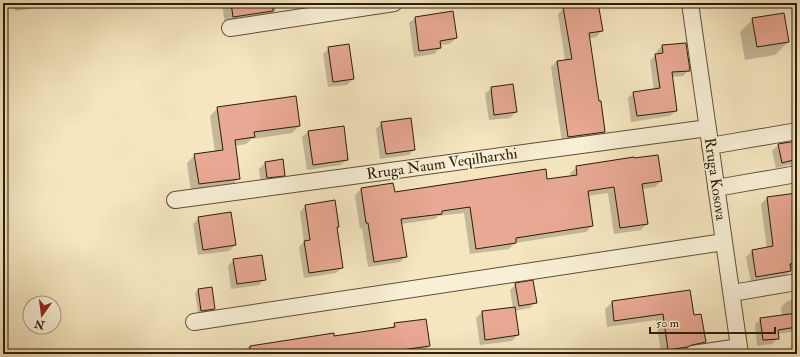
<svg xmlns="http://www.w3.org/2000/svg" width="800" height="357" font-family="'IM FELL Double Pica',serif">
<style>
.shadow{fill:#0003}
.building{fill:#e8a893;stroke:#2b1d0a}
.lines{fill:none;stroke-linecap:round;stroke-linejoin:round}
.minor-casing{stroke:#5e4f38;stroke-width:18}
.minor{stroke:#f8efd6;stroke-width:16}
.labels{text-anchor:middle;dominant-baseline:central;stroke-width:3;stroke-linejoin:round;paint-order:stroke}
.street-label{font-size:15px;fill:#2b1d0a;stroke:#f8efd6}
</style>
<rect width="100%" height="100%" fill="#f5e6c0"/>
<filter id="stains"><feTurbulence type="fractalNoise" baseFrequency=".005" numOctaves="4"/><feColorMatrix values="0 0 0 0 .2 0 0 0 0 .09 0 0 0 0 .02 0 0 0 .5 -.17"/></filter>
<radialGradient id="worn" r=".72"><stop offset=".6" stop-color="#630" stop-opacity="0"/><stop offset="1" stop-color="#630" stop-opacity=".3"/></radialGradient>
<path class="shadow" d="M14,3H53L50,6L15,11Z
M222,3H275L276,10L268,18L225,25Z
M324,3H340L325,5Z
M597,3L602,31L596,37L589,38L604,132L598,138L562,142L551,67L557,61L565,60L558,14L564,8Z
M415,18L456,38L450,44L440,45V48L434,54L414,57L409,23Z
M753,19L788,42L775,55L745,60L740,32Z
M662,46L689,70L683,76L671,77L676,111L670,116L631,122L628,98L634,93L654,90L650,61L655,55H657V51Z
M329,48L353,79L347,85L328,87L323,54Z
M491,88L516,112L510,118L489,120L485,94Z
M218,108L299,126L292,133L252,139L246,144L235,146L239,178L231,186L191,191L187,163L195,155L215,152L210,116Z
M382,123L414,149L409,155L380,159L376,129Z
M308,132L347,159L341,165L307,170L302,137Z
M797,141V163L776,168L772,151L778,145Z
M282,160L284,175L278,181L261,183L259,169L265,163Z
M577,167L661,181L655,187L642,189L647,224L641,230L614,234L608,193L587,196L592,226L586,232L515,243L509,249L470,254L464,213L438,216L435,219L401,224L406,256L400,262L368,267L362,228L360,229L355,195L361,189L394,193L546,180L571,176L570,173Z
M767,198L797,205V268L790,269V271L785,277L751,283L746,257L752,251L767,248L761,204Z
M305,206L338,226L336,228L342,267L336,273L304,278L299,247L304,242L300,212Z
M199,218L235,245L229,251L198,255L193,224Z
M234,260L265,279L259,285L231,289L228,266Z
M516,284L536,302L530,308L515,311L518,335L512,341L480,345L476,318L482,312L513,308L510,290Z
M198,290L214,308L211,311L198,313L195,293Z
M689,291L693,316L705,342L697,349L683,352L678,354H661L656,320L607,327L605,309L612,302Z
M797,299V331L778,334V338L772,344L757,346L755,324L761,319L782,316L781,307L787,301Z
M395,324L429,346L423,352L405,354H242L248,347L333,334V337L391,328Z"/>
<path class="building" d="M231,3H273V11L233,17Z
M591,3H598L603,31L589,33L599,101H601L605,132L568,137L557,61L572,59L563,7Z
M453,11L457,38L440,41L441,48L419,51L415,17Z
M784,13L789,42L757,47L752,18Z
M686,43L690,71L672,72L677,111L637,116L633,92L660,88L655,54L663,53L662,45Z
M349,44L354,79L333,82L328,47Z
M513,84L517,112L494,115L491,87Z
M296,96L300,126L254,132L255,137L235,140L240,179L199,184L194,154L223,150L217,107Z
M411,118L415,150L386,154L381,122Z
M344,126L348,160L313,165L308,131Z
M797,141V159L782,163L778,144Z
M658,155L662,181L642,184L648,224L620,228L614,187L588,191L593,226L516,238V243L476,249L470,207L442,211V214L401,219L407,257L374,262L368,223H366L361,188L393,183L395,192L546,169L547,179L577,175L576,166L634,157V158Z
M283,159L285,176L267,178L265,162Z
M797,193V263L790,264L791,271L756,277L752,250L773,246L767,197Z
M335,200L339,227H337L343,268L309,273L304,241L310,240L305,205Z
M231,212L236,245L203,250L198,217Z
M262,255L266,280L237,284L233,259Z
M533,280L537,303L519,306L515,283Z
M212,287L215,309L201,311L198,289Z
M690,290L694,315L701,314L706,342L692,345L687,347L668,350L663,314L614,321L612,301Z
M515,307L519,335L485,340L482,311Z
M797,313V327L778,330L779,339L763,340L760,318Z
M426,319L430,346L379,353V354H250V346L334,333V336L395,327L394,323Z"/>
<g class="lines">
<defs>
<path id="minor" d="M690,3L740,354
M230,28L394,3
M710,146L797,131
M716,188L797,174
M175,200L708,128
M732,293L797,282
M194,322L724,242
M693,354L739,347"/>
</defs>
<use href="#minor" class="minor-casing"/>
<use href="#minor" class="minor"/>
</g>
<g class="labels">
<g class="street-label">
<text transform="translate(442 164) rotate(-8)">Rruga Naum Veqilharxhi</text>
<text transform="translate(715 179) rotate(82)">Rruga Kosova</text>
</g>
</g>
<rect width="800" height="357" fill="none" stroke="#f5e6c0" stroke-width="16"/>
<rect x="4" y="4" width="792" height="349" fill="none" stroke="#2b1d0a" stroke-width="2"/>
<rect x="8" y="8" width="784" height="341" fill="none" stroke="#2b1d0a"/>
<g transform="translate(42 315) rotate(194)"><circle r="19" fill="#f8efd6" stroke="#a69b84"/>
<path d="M0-3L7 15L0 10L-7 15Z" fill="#8f2418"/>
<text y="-6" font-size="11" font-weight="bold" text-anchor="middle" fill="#2b1d0a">N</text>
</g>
<path d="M650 327v6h125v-6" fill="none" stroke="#2b1d0a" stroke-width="2"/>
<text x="656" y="327" font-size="12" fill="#2b1d0a" stroke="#f8efd6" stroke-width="3" paint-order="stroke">50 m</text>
<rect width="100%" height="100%" filter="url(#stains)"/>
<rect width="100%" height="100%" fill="url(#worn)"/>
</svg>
